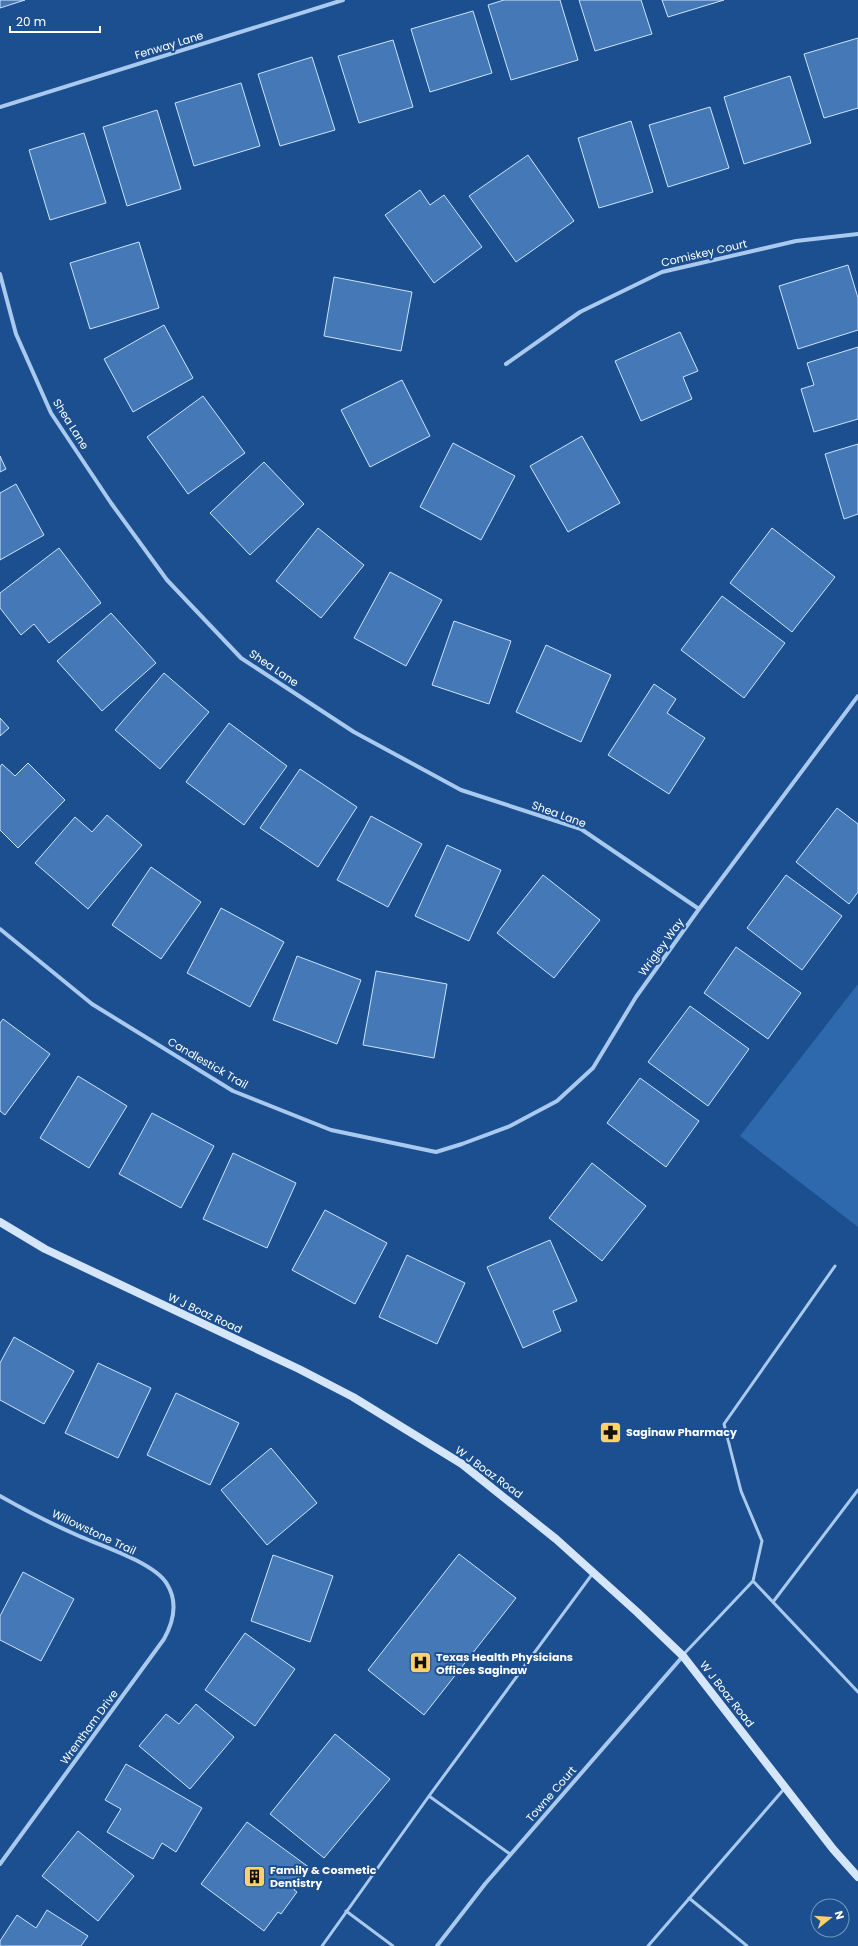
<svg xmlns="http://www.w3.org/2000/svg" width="858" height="1946" font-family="Poppins,sans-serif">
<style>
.green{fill:#2e69ad}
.building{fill:#4478b7;stroke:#cfe3fa}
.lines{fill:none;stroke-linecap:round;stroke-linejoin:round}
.service{stroke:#a9c9ee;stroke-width:3}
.minor{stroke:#a9c9ee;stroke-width:4}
.secondary{stroke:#d6e6fa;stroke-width:8}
.labels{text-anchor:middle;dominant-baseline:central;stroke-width:4;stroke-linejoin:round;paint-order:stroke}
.street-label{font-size:11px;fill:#fff;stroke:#1b4f8f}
.poi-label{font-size:11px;font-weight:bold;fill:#fff;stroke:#1b4f8f;text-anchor:start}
</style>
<rect width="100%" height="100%" fill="#1b4f8f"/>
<path class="green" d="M858,984V1227L740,1136Z"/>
<path class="building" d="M0,0H25L0,8Z
M504,0H560L578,60L511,80L488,5Z
M579,0H641L652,34L595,51Z
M662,0H724L668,17Z
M473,11L492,73L430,92L411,29Z
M858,38V108L824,118L804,54Z
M393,40L413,107L359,123L338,56Z
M312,57L335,130L280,146L258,74Z
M790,76L811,143L744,164L724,97Z
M241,83L260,146L194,166L175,103Z
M710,107L729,168L668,187L649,125Z
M157,110L181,189L127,206L103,127Z
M631,121L653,192L599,208L578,138Z
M84,133L106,203L50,220L29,150Z
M528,155L574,221L516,262L469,196Z
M420,190L430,205L444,195L482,247L434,283L385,215Z
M139,242L159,308L90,329L70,263Z
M848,265L858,298V330L798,349L779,286Z
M334,277L412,292L401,351L324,336Z
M164,325L193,378L133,412L104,359Z
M680,332L698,371L683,377L692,399L641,421L615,361Z
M858,347V419L814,432L801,389L814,385L807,363Z
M402,380L430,436L370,467L341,410Z
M203,396L245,453L188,494L147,437Z
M582,436L620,503L568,532L530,466Z
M453,443L515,476L481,540L420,507Z
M858,444V514L844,519L825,454Z
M0,456L6,469L0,472Z
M264,462L304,504L250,555L210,513Z
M16,484L44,535L0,560V493Z
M318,528L364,565L321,618L276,581Z
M772,528L835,577L792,632L730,583Z
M59,548L101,603L49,643L34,624L21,635L0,608V593Z
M390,572L442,600L406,666L354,638Z
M722,596L785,643L744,698L681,650Z
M111,613L156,663L102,711L57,661Z
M454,621L511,641L489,704L432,685Z
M546,645L611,675L581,742L516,712Z
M164,673L209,712L160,769L115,730Z
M654,684L676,699L667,713L705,738L669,794L608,755Z
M0,718L9,728L0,736Z
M229,723L287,766L244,825L186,782Z
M28,763L65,800L18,848L0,830V767L2,764L15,776Z
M300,769L357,807L318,867L260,828Z
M837,808L858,824V892L849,904L796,862Z
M107,815L142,845L88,909L35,863L75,817L92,832Z
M371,816L422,844L388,907L337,880Z
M447,845L501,870L469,941L415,916Z
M151,867L201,902L161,959L112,925Z
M543,875L600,920L554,978L497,933Z
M786,875L842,916L802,970L747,928Z
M221,908L284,942L250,1007L187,973Z
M736,947L801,993L768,1039L704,993Z
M297,956L361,980L337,1044L273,1020Z
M376,971L447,984L434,1058L363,1045Z
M690,1006L749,1049L708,1106L648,1062Z
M3,1019L50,1054L5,1115L0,1111V1023Z
M78,1076L127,1106L89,1168L40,1138Z
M640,1078L699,1121L666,1167L607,1123Z
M152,1113L214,1146L181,1208L119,1174Z
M233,1153L296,1183L267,1248L203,1219Z
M592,1163L646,1206L602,1261L549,1218Z
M325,1210L387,1243L355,1304L292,1270Z
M550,1240L577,1301L553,1311L561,1331L523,1348L487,1267Z
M407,1255L465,1283L437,1344L379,1317Z
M14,1337L74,1371L44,1424L0,1400V1363Z
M98,1363L151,1388L118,1458L65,1433Z
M176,1393L239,1423L210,1485L147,1455Z
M271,1448L317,1503L267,1545L221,1490Z
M459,1554L516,1598L424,1715L368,1670Z
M273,1555L333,1576L310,1642L251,1621Z
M23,1572L74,1599L41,1661L0,1640V1616Z
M245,1633L295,1669L255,1726L205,1690Z
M196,1704L234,1737L190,1789L139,1746L166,1714L179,1724Z
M335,1734L390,1779L324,1858L270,1814Z
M126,1764L202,1808L176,1852L162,1843L153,1859L107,1832L121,1809L105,1800Z
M247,1822L310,1868L294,1890L297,1892L281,1914L278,1912L264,1931L201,1884Z
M78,1831L134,1876L98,1921L42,1876Z
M47,1910L88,1936L81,1946H0V1941L17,1915L36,1928Z"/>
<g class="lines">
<path class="service" d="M753,1581L762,1541L741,1491L724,1424L835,1266
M773,1602L858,1490
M683,1655L753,1581L858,1692
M429,1796L510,1854
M689,1898L747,1946
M346,1911L393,1946
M322,1946L429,1796L593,1573
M648,1946L784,1789"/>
<path class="minor" d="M0,107L343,0
M0,274L16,334L51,413L111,503L167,580L241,658L354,732L461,790L581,829L699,909
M506,364L580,312L662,272L796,241L858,234
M0,929L92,1004L233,1091L331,1130L436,1152L462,1144L510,1126L557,1101L593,1068L636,997L699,909L858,696
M0,1496C26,1511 52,1524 79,1536C102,1546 155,1563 167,1584C178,1602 174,1621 164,1639L0,1864
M437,1946L485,1884L683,1656"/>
<path class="secondary" d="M0,1222L45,1249L299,1369L353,1397L462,1464L556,1539L637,1612L683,1656L833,1849L858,1877"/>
</g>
<defs>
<symbol id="pharmacy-square" viewBox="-11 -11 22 22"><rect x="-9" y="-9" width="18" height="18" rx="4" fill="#ffd166" stroke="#1b4f8f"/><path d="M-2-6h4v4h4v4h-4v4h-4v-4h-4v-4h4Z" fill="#111"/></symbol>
<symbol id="hospital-square" viewBox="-11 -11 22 22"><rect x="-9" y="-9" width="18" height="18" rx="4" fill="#ffd166" stroke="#1b4f8f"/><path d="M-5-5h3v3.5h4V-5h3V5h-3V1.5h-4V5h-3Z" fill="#111"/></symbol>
<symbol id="building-square" viewBox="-11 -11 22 22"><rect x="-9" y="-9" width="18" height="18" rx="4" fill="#ffd166" stroke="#1b4f8f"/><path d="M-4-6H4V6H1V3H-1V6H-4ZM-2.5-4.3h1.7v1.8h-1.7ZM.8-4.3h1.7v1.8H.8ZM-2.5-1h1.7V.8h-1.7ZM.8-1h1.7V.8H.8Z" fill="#111"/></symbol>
</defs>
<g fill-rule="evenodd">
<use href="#pharmacy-square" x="598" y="1420" width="25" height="25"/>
<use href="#hospital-square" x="408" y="1650" width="25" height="25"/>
<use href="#building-square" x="242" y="1864" width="25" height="25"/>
</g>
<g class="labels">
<g class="street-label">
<text transform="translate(169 45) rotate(-17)">Fenway Lane</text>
<text transform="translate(704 253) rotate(-13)">Comiskey Court</text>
<text transform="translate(71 424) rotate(58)">Shea Lane</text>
<text transform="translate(274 668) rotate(34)">Shea Lane</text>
<text transform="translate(559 814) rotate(20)">Shea Lane</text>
<text transform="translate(661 947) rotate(-54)">Wrigley Way</text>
<text transform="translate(208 1063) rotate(30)">Candlestick Trail</text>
<text transform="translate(205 1313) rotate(25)">W J Boaz Road</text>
<text transform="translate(489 1472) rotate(36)">W J Boaz Road</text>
<text transform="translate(94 1532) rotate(25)">Willowstone Trail</text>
<text transform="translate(727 1694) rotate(52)">W J Boaz Road</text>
<text transform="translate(89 1727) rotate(-54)">Wrentham Drive</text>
<text transform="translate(551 1794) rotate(-49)">Towne Court</text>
</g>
<g class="poi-label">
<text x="626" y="1432">Saginaw Pharmacy</text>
<text x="436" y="1657">Texas Health Physicians<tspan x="436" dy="13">Offices Saginaw</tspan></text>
<text x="270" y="1870">Family &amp; Cosmetic<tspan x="270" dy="13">Dentistry</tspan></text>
</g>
</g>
<g transform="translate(830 1918) rotate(73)"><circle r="19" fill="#1b4f8f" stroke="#7695bc"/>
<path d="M0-3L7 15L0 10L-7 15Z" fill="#ffd166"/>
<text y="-6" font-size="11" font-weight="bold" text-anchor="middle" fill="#ffffff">N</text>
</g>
<path d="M10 26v6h90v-6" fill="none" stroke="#ffffff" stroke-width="2"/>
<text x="16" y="26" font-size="12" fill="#ffffff" stroke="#1b4f8f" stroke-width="3" paint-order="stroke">20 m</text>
</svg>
